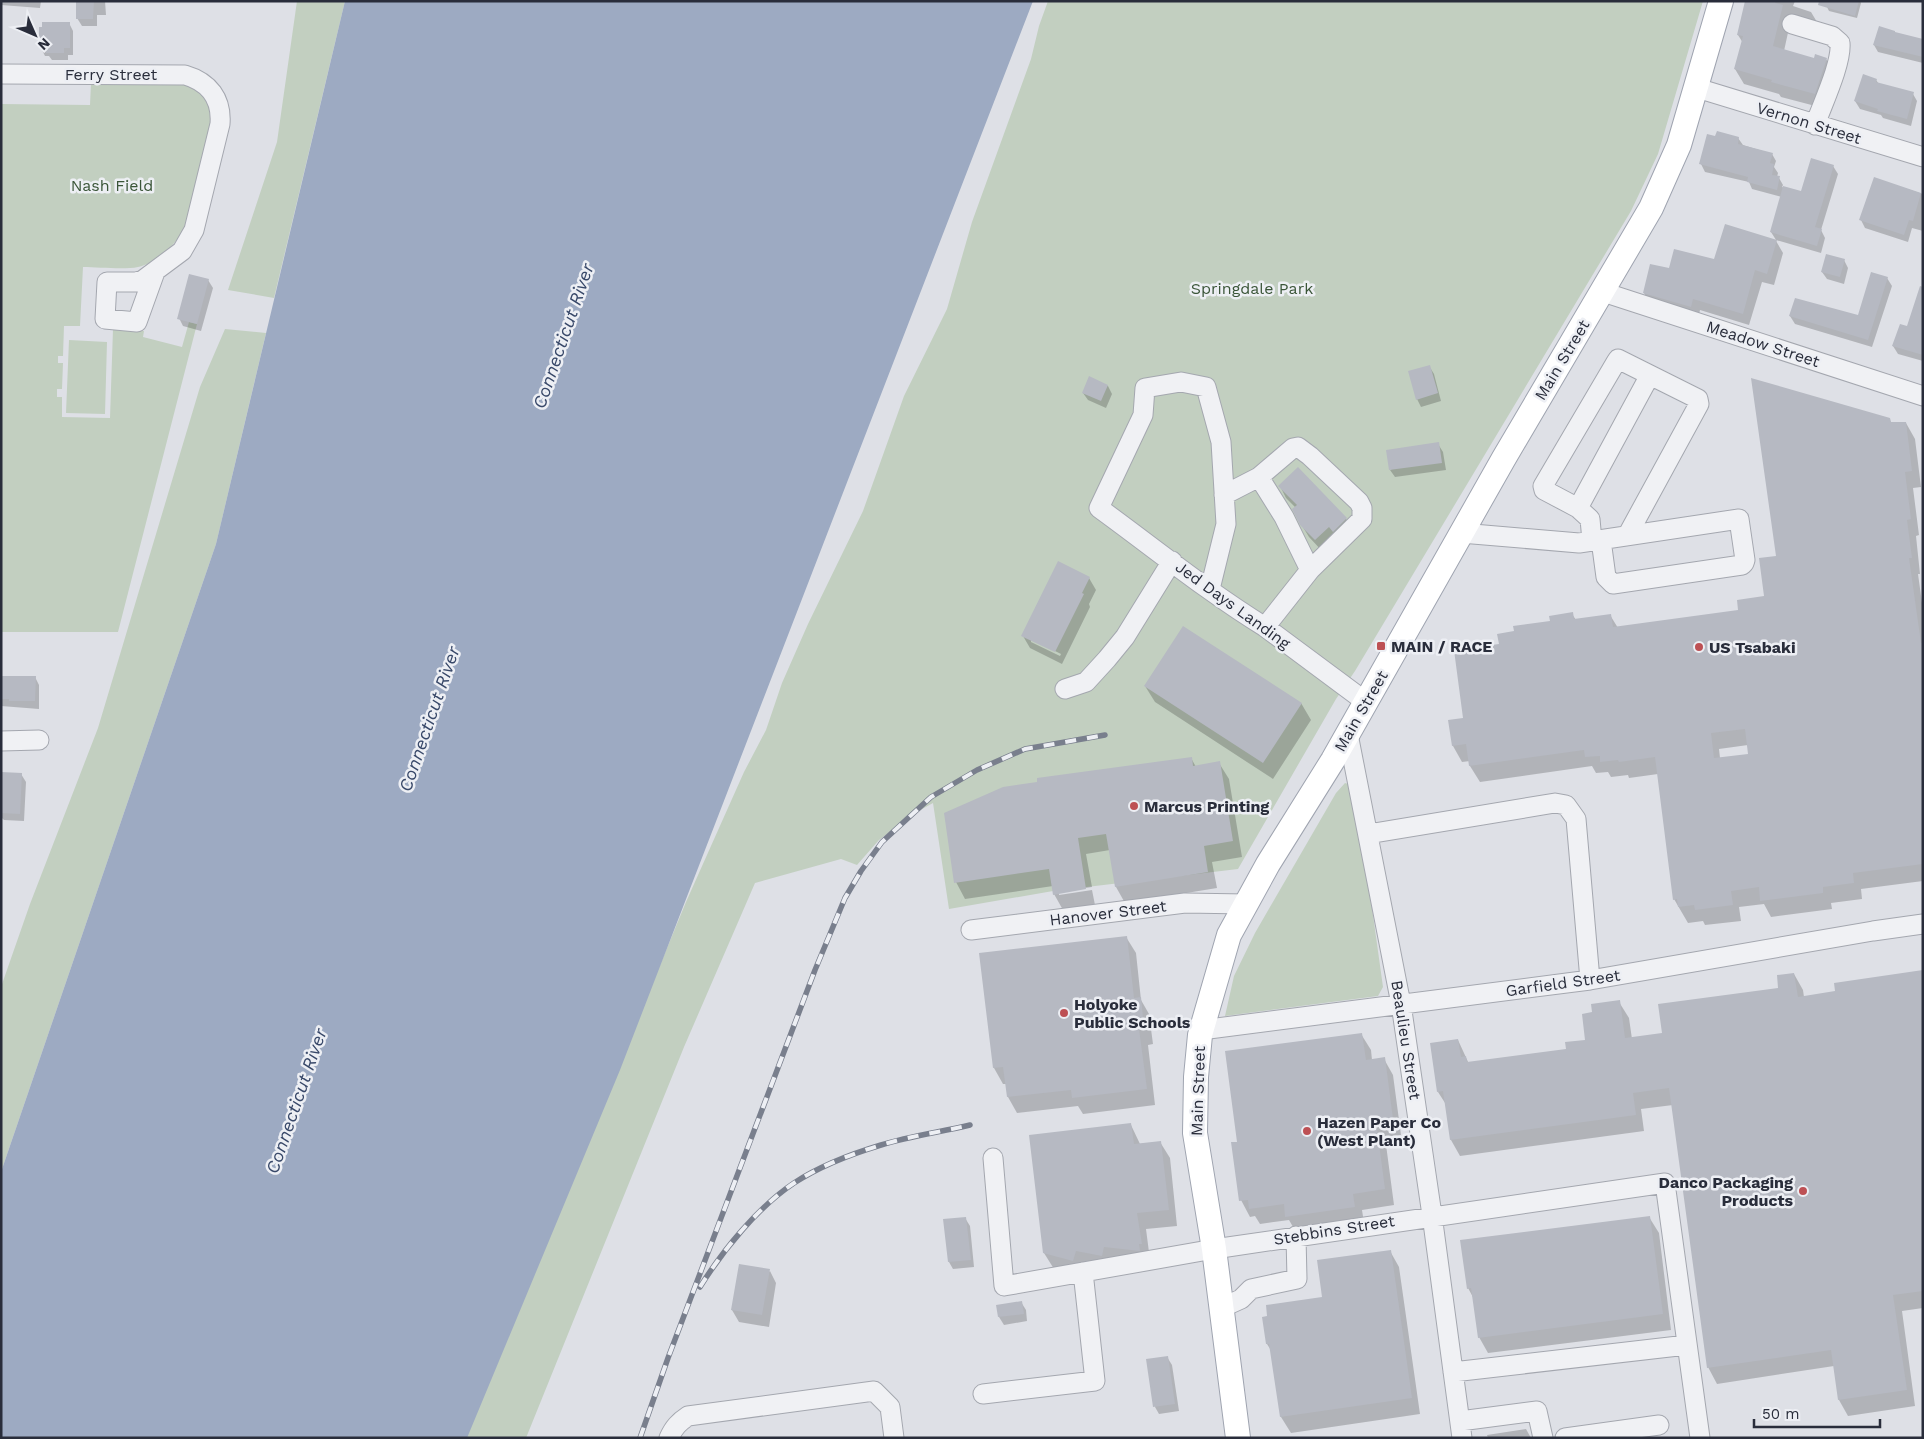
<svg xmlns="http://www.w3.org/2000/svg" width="1924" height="1439" font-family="'Work Sans',sans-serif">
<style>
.green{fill:#c2cfc0}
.water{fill:#9daac2}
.shadow{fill:#0003;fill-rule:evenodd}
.building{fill:#b6b9c2;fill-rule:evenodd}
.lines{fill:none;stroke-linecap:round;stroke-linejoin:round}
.minor-casing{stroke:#a4a7af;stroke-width:21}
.major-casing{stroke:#9fa4b0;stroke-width:26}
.minor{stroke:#f0f1f4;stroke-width:19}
.major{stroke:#fff;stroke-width:24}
.rail-casing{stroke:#797f8d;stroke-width:5.5}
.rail{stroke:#edeff4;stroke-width:4;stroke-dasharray:11;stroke-linecap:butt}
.poi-dot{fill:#bd5054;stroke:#edeff4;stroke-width:2}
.labels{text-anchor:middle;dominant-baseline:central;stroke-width:5;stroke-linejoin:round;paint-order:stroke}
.street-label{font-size:16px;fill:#292d3b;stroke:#edeff4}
.park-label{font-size:16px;fill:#3a5538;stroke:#edeff4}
.poi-label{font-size:16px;font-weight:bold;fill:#292d3b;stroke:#edeff4;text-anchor:start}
.water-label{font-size:18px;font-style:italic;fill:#384869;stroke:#edeff4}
</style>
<rect width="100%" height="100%" fill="#dee0e6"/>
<path class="green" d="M297,1H345L274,298L228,290L277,142Z
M1048,1H1703L1658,154L1631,211L1355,671L1336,699L1238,869L1053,891L949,909L933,803L915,813L879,840L857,865L841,859L755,883L684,1047L526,1438H465L686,902L744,772L766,730L782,683L808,624L863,511L904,396L947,309L972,222L1031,59L1039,26Z
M91,83L190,84L210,101L213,133L185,228C175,245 157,263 138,267C124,270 98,267 83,267L80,326H64L63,356H58V363H63L62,389H57V397H62V417L110,418L113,329L144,331L143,337L182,347L189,322L197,324L118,632H1V104L90,105Z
M225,329L266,333L216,544L1,1172V987L30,904L98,728L200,387Z
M69,340L107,342L105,414L66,413Z
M1345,783L1355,786L1383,987L1378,996L1225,1016L1234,976L1255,933L1336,793Z"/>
<path class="water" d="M345,1H1033L620,1070L467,1438H1V1172L216,544Z"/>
<path class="shadow" d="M1,1H41L40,8L1,5Z
M78,1H105L106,15H97V26H82L77,18Z
M1746,1H1795L1793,6L1811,12L1820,27L1789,28L1784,51L1815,60L1826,59L1835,74L1823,108L1781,97L1779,94L1744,84L1735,69L1743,43L1738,35Z
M1829,1H1860L1861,3L1857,18L1829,11L1827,7Z
M69,23L73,31V55H68V60H52L49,56H45L41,48Z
M1923,41V63L1878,52L1874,45Z
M1876,80L1879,84L1913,94L1917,101L1911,126L1883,118L1881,115L1860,109L1855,101Z
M1738,138L1743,145L1772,154L1776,161L1774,167L1778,173L1777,177L1779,178L1783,185L1782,187L1802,193L1833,166L1838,174L1821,230L1825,238L1821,253L1776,240L1771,232L1782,197L1752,189L1749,182L1705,172L1701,164Z
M1875,179L1923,194V231L1912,228L1908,242L1865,228L1861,220Z
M1776,241L1783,253L1774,285L1762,282L1749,325L1700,310L1698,319L1651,305L1644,293L1670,270L1715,260Z
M1844,260L1848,268L1844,284L1827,279L1822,272Z
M1887,278L1892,286L1872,347L1795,324L1790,316L1858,317Z
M208,280L213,288L201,331L183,326L179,318Z
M1923,293V361L1898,354L1893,346L1908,327Z
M1429,366L1434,374L1441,401L1421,407L1417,399Z
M1089,378L1108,386L1112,394L1106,408L1088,400L1083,393Z
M1889,419L1892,424L1906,423L1915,439L1921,487L1913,488L1919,535L1916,536L1920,574H1918L1923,610V881L1861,889L1862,899L1831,903L1832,909L1771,917L1764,904L1739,907L1741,921L1705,925L1703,921L1688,923L1674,899L1658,774L1629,778L1628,775L1611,777L1608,772L1596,773L1592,766L1480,782L1470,766V761L1462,762L1453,746L1449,721L1464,719L1500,645L1572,614L1576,620L1610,615L1618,628L1740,611L1766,597L1777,557ZM1748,745L1750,755L1720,758L1719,749Z
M1438,444L1443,452L1446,470L1395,477L1390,470Z
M1280,486L1346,519L1353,531L1323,552L1309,537L1301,524L1296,508L1286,498Z
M1089,578L1096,590L1089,604L1090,607L1062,664L1030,648L1023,636ZM1031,639L1061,654L1060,656L1031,642Z
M1,677H35L39,685V709L1,706Z
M1145,686L1301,703L1311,720L1273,779L1155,702Z
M1191,758L1196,767L1219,763L1229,779L1242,857L1212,862L1217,888L1125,903L1116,887L1110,850L1086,854L1092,887L1059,892V895L1092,890L1095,905L1063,910L1054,894L1053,886L965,899L956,882Z
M1,773L21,774L26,782L24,821L4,820L1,817Z
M1126,937L1136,953L1141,1000L1149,1014L1153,1044L1148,1045L1155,1105L1083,1114L1078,1106L1017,1113L1008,1097L1006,1084H1003L994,1068L980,955Z
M1923,971V1308L1902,1311L1915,1406L1848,1416L1839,1400L1834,1366L1717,1384L1708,1367L1673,1105L1641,1109L1644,1131L1460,1156L1451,1140L1447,1106L1438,1092L1458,1040L1469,1064L1567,1050L1587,1041L1593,1013L1619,1002L1629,1018L1632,1039L1663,1034L1780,989L1794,974L1803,990L1804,997L1837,992Z
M1361,1034L1371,1050L1372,1060L1384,1059L1393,1075L1401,1135L1385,1137L1394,1205L1362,1210L1364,1223L1296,1232L1289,1220L1260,1224L1255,1216L1250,1217L1241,1200L1239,1143Z
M1131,1125L1140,1144L1160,1142L1170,1158L1177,1226L1146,1229L1150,1260L1054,1269L1044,1253Z
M1649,1217L1659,1233L1671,1330L1488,1353L1479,1337L1474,1299L1468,1288Z
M965,1218L970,1226L974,1267L953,1269L949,1262Z
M1390,1251L1399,1267L1420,1414L1291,1433L1281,1417L1272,1352L1267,1344L1324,1298Z
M770,1271L776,1283L769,1327L739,1322L732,1310Z
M1021,1302L1026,1310L1027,1321L1004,1325L999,1317L998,1306Z
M1167,1357L1172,1365L1179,1411L1159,1414L1155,1407Z
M1526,1429L1531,1438H1488L1487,1435Z"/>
<path class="building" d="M76,1H94L93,19H76Z
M1745,1H1776L1775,3L1783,5L1773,46L1814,58L1815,54L1827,58L1815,94L1771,82L1772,80L1734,69L1743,36L1737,35Z
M1819,1H1859L1855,16L1818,5Z
M42,22H70V48H64V53H46V48H39V27H42Z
M1879,26L1895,31V32L1923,39V57L1873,45Z
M1863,74L1877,79L1876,82L1914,92L1907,119L1877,111L1878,109L1854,101Z
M1717,131L1739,137L1738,144L1773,153L1770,163L1774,164L1772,175L1780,176L1777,190L1747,182L1748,177L1699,164L1707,134L1715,136Z
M1811,158L1834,165L1815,227L1822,229L1817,246L1770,232L1783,186L1801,191Z
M1874,177L1921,193L1913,221L1909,220L1904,235L1859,220Z
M1725,224L1777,240L1767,274L1755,270L1743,314L1693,299L1691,307L1643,293L1650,264L1669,268L1674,249L1714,259Z
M1826,254L1845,259L1840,277L1821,272Z
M1871,272L1888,277L1868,340L1789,316L1795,298L1858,315Z
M189,274L209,279L197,324L177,319Z
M1920,286L1923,287V355L1892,346L1900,324L1907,326Z
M1430,365L1438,393L1416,400L1408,371Z
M1089,376L1108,385L1101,401L1082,393Z
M1751,378L1890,418L1891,422H1906L1912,471L1905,472L1911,519L1907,520L1912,558H1909L1921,643H1923V864L1853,873L1854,883L1823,887V893L1760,901L1759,887L1731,891L1733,905L1695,910L1694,905L1678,907L1677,899L1673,900L1655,757L1619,762L1618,760L1600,762V756L1585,757L1584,750L1469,766L1466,744L1452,746L1448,720L1463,718L1454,650L1499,644L1497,634L1514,631L1513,626L1550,621L1549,616L1573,612L1574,619L1611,614L1613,627L1738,610L1737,600L1764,596L1759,558L1776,556ZM1745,729L1748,754L1714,758L1711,733Z
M1439,442L1442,463L1389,470L1386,450Z
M1298,467L1347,518L1333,532L1329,527L1315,540L1300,525L1292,509L1297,505L1278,486Z
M1058,561L1090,577L1082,593L1084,594L1055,652L1021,636Z
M1183,626L1302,703L1263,763L1144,686Z
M1,676H36L35,701H9V699H1Z
M1192,757L1193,766L1220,761L1233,841L1204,846L1208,872L1115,887L1106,834L1078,838L1086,889L1053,895L1049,869L954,883L944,813L1003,787L1037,782V778Z
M1,772L22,773L20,814L1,813Z
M1127,936L1134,998L1141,997L1144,1028L1139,1029L1147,1089L1072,1098L1071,1090L1007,1097L1003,1067L993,1068L979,953Z
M1923,970V1291L1893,1295L1907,1390L1838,1400L1831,1350L1707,1368L1669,1088L1633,1093L1636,1115L1450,1140L1443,1091L1437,1092L1430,1043L1458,1039L1461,1057L1466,1056L1467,1062L1566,1049L1565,1042L1585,1040L1582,1014L1592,1012L1591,1004L1620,1000L1625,1038L1662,1033L1658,1004L1778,988L1777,975L1794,973L1798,997L1835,991L1834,983Z
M1362,1033L1366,1060L1385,1057L1393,1119L1376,1121L1385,1189L1353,1194L1355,1207L1285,1217L1284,1204L1249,1209L1248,1200L1239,1201L1231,1142H1237L1225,1051Z
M1131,1123L1134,1144L1161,1141L1169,1210L1137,1213L1142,1244H1139L1140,1251L1104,1247L1102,1256L1076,1251L1073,1261L1043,1253L1029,1135Z
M1650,1216L1663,1314L1478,1338L1471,1288L1467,1289L1460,1240Z
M966,1217L971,1260L948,1262L943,1219Z
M1391,1250L1412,1398L1280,1417L1269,1344H1266L1262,1317L1267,1316L1266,1305L1322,1297L1317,1260Z
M739,1264L770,1269L762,1315L731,1310Z
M1022,1301L1024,1314L998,1317L996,1305Z
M1168,1356L1175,1404L1153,1407L1146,1359Z"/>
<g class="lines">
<defs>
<path id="minor" d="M1792,24L1832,36L1840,43C1842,63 1822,105 1815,125
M1,74L185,75C209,82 222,99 220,124L194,230L182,251L143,280L136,282H107L105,319L137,322L155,272
M1697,88L1923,157
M1603,292L1923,396
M1259,477L1284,517L1310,570
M1224,495L1259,477L1293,448L1298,447L1310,456L1359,502L1362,508V519L1310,570L1265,627
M1578,508L1544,490L1543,486L1616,362L1618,359L1650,375
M1461,533L1579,543L1739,519L1745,560L1744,563L1742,565L1613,584L1606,577L1601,540
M1592,541L1590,519L1578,508L1650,375L1698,399L1699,404L1627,536
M1210,589L1226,524L1221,442L1206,387L1181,382L1145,388L1143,415L1099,508C1154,548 1208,592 1265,627L1366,702
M1065,689L1086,682L1107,659L1125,637L1172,561
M1348,734L1401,1004L1432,1215L1462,1438
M1,741L39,740
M1368,834L1555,803L1566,805L1576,819L1590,980
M971,930L1185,903L1246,904
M1201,1030L1590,980L1873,931L1923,924
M993,1158L1004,1286L1214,1249L1665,1183L1700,1438
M1221,1308L1241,1299L1251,1289L1297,1279L1296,1236
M1453,1372L1687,1345
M983,1394L1095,1381L1083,1272
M1460,1421L1537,1411L1543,1438
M669,1438C674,1427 679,1422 688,1416L874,1391L890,1407L894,1438
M1565,1438L1659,1425"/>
<path id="major" d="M1238,1438L1214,1249L1195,1133L1196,1077L1200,1035L1229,935L1268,864L1333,760L1504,458L1651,208L1679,145L1721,1"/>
</defs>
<use href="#minor" class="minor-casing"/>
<use href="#major" class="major-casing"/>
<use href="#minor" class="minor"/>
<use href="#major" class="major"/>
<defs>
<path id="rail" d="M700,1287C723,1250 758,1207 794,1183C820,1166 851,1154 881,1145C910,1136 941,1132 970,1125
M640,1438L668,1358L815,970L845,898L861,871L882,842L931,797L977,770L1025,749L1105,735"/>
</defs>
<use href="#rail" class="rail-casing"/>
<use href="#rail" class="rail"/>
</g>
<g class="poi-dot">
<rect x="1376" y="641" width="10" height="10" rx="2.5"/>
<circle cx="1699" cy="647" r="5"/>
<circle cx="1134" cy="806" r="5"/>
<circle cx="1064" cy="1013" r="5"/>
<circle cx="1307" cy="1131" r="5"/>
<circle cx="1803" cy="1191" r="5"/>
</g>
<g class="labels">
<g class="street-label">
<text x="111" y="74">Ferry Street</text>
<text transform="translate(1809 123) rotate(17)">Vernon Street</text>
<text transform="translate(1763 344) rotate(18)">Meadow Street</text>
<text transform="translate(1562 360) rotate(-59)">Main Street</text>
<text transform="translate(1233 605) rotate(36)">Jed Days Landing</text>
<text transform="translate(1361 711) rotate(-60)">Main Street</text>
<text transform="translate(1108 913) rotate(-7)">Hanover Street</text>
<text transform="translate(1563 983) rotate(-8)">Garfield Street</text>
<text transform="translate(1406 1040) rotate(81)">Beaulieu Street</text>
<text transform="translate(1198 1091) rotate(-88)">Main Street</text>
<text transform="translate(1334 1230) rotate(-9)">Stebbins Street</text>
</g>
<g class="park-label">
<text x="112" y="185">Nash Field</text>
<text x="1252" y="288">Springdale Park</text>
</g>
<g class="poi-label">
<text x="1391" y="646">MAIN / RACE</text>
<text x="1709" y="647">US Tsabaki</text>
<text x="1144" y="806">Marcus Printing</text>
<text x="1074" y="1004">Holyoke<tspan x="1074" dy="18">Public Schools</tspan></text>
<text x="1317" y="1122">Hazen Paper Co<tspan x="1317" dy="18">(West Plant)</tspan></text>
<text x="1793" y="1182" text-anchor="end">Danco Packaging<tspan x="1793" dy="18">Products</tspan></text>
</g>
<g class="water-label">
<text transform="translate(563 336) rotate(-71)">Connecticut River</text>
<text transform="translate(429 719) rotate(-71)">Connecticut River</text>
<text transform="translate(296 1101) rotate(-71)">Connecticut River</text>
</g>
</g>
<rect width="1924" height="1439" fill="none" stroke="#292d3b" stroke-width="5"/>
<g transform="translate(35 35) rotate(135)" stroke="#edeff4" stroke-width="4" paint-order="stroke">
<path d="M0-4L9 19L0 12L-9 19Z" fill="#292d3b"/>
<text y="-8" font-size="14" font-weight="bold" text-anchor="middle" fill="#292d3b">N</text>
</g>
<path d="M1754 1419v8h126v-8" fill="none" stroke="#292d3b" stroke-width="2.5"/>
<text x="1762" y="1419" font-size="15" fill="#292d3b" stroke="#edeff4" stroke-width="4" paint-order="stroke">50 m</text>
</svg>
